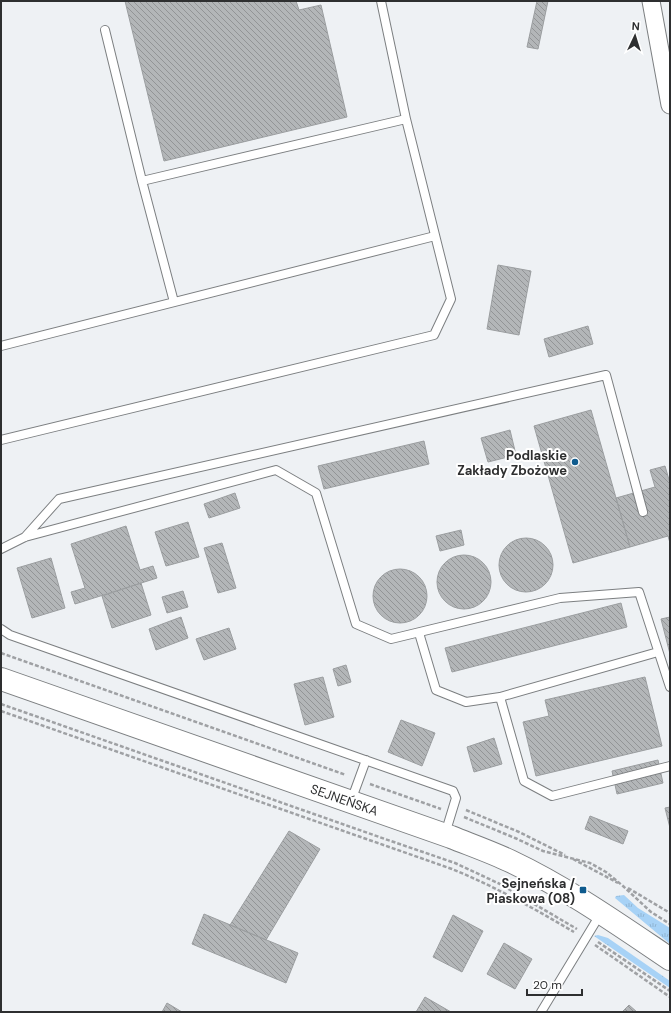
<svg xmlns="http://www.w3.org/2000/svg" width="671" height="1013" font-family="'DM Sans',sans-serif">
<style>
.grass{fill:url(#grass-tufts)}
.building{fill:url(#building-back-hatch);stroke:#9b9ea0}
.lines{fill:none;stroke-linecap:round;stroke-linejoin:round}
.lane-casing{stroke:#7c7f81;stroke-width:10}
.street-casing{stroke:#7c7f81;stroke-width:19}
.secondary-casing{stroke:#7c7f81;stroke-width:24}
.path{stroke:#9fa1a4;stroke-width:2.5;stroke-dasharray:4 2;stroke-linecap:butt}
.lane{stroke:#fff;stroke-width:8}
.street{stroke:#fff;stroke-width:17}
.secondary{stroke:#fff;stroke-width:22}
.poi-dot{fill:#0f5b8e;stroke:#fff;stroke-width:1.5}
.labels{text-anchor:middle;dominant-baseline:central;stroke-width:4;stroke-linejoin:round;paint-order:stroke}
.poi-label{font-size:13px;font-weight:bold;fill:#2e2f30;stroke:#fff;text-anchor:end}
.street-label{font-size:13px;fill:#2e2f30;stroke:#fff}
</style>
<defs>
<pattern id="grass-tufts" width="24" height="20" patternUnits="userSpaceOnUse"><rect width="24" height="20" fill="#a7d2f6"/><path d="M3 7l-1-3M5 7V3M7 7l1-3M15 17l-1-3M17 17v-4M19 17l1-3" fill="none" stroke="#90b5d3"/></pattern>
<pattern id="building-back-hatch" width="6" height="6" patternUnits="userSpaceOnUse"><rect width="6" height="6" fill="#b3b6b8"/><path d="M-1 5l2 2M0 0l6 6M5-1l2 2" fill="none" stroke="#929496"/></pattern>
</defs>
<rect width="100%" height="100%" fill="#eef1f4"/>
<path class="grass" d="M624,895L638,908L670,928V944L615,898L616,896Z
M598,935L608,938L670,981V988L594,936Z"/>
<path class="building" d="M125,1H296L299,10L321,5L347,117L164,161Z
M537,1H548L538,49L527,47Z
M498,265L531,271L519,335L487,329Z
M588,326L593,344L549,357L544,339Z
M591,410L630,547L573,563L534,426Z
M510,430L516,455L488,462L481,438Z
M424,441L429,464L324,489L318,466Z
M665,466L670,483V543L668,536L630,547L616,498L655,487L650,470Z
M235,493L240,508L209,518L204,504Z
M188,522L199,557L166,566L155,532Z
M126,526L140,570L153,566L157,578L75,604L71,592L85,588L71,544Z
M461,530L464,545L440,551L436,536Z
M499 565a27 27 0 1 1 54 0a27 27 0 1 1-54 0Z
M222,543L236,588L218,593L204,548Z
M437 582a27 27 0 1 1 54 0a27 27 0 1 1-54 0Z
M51,558L65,608L32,618L17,568Z
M373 596a27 27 0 1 1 54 0a27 27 0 1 1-54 0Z
M141,583L151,615L112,628L102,596Z
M183,591L188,607L167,613L162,597Z
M621,603L627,627L452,672L445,648Z
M181,617L188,638L156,650L149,629Z
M670,617V654L661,619Z
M229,628L236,649L204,660L196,639Z
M346,665L351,682L338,686L333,669Z
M323,677L334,717L305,725L294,684Z
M645,677L662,746L536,776L523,722L549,716L545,700Z
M401,720L435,733L422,766L388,752Z
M494,738L502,764L474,772L467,747Z
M658,760L663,783L617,794L612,771Z
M670,807V828L665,808Z
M590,816L628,831L623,844L585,829Z
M289,831L320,849L266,940L230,925Z
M204,914L298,953L286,983L192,944Z
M453,915L483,931L462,972L433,957Z
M504,943L532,959L515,989L487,974Z
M425,997L451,1012H416Z
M167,1003L182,1012H162Z
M629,1005L637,1012H622Z"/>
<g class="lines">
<defs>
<path id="lane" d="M105,30L142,181L174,302
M142,181L406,119
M1,346L435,236
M1,440L434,335L451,299L406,119L381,1
M25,537L59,499L606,375L643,512
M1,549L25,537L276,470L316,493L356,624L391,639L560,598L639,592L670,687
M1,629L10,635L453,791L456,798L445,834
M419,633L436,690L466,702L500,697L658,652
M500,697L524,781L552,796L670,766
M351,801L366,760
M541,1012L601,913"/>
<path id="street" d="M651,1L670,105"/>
<g id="secondary">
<path id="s1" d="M1,679L451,837C471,845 491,852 510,861C567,888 618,924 670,959"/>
</g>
</defs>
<use href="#lane" class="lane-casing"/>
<use href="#street" class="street-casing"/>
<use href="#secondary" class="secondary-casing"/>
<path class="path" d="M1,653L346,775
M1,704L385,839L455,863L500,884L577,929
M1,711L452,869C494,886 535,909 574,932
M370,784L441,809
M466,810L519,832L565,855
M464,817L515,838L543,851L590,863L606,872L623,886L651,912L670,924
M573,859L618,883
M628,888L670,913
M598,942L670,991
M595,945L670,997"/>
<use href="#lane" class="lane"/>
<use href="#street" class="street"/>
<use href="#secondary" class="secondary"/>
</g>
<g class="poi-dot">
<circle cx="575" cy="462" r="4"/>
<rect x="579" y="886" width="8" height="8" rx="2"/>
</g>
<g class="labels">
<g class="poi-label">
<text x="567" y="455">Podlaskie<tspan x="567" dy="15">Zakłady Zbożowe</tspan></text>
<text x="575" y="883">Sejneńska /<tspan x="575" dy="15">Piaskowa (08)</tspan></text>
</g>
<g class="street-label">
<text stroke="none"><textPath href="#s1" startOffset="364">SEJNEŃSKA</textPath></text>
</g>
</g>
<rect width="671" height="1013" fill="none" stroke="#2e2f30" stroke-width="4"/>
<g transform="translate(635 36) rotate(4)" stroke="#ffffff" stroke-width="3" paint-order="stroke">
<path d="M0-3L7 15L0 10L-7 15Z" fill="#2e2f30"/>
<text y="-6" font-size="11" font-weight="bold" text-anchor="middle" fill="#2e2f30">N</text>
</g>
<path d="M527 989v6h55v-6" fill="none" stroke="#2e2f30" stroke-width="2"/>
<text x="533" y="989" font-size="12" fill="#2e2f30" stroke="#ffffff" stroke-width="3" paint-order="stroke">20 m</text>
</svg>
